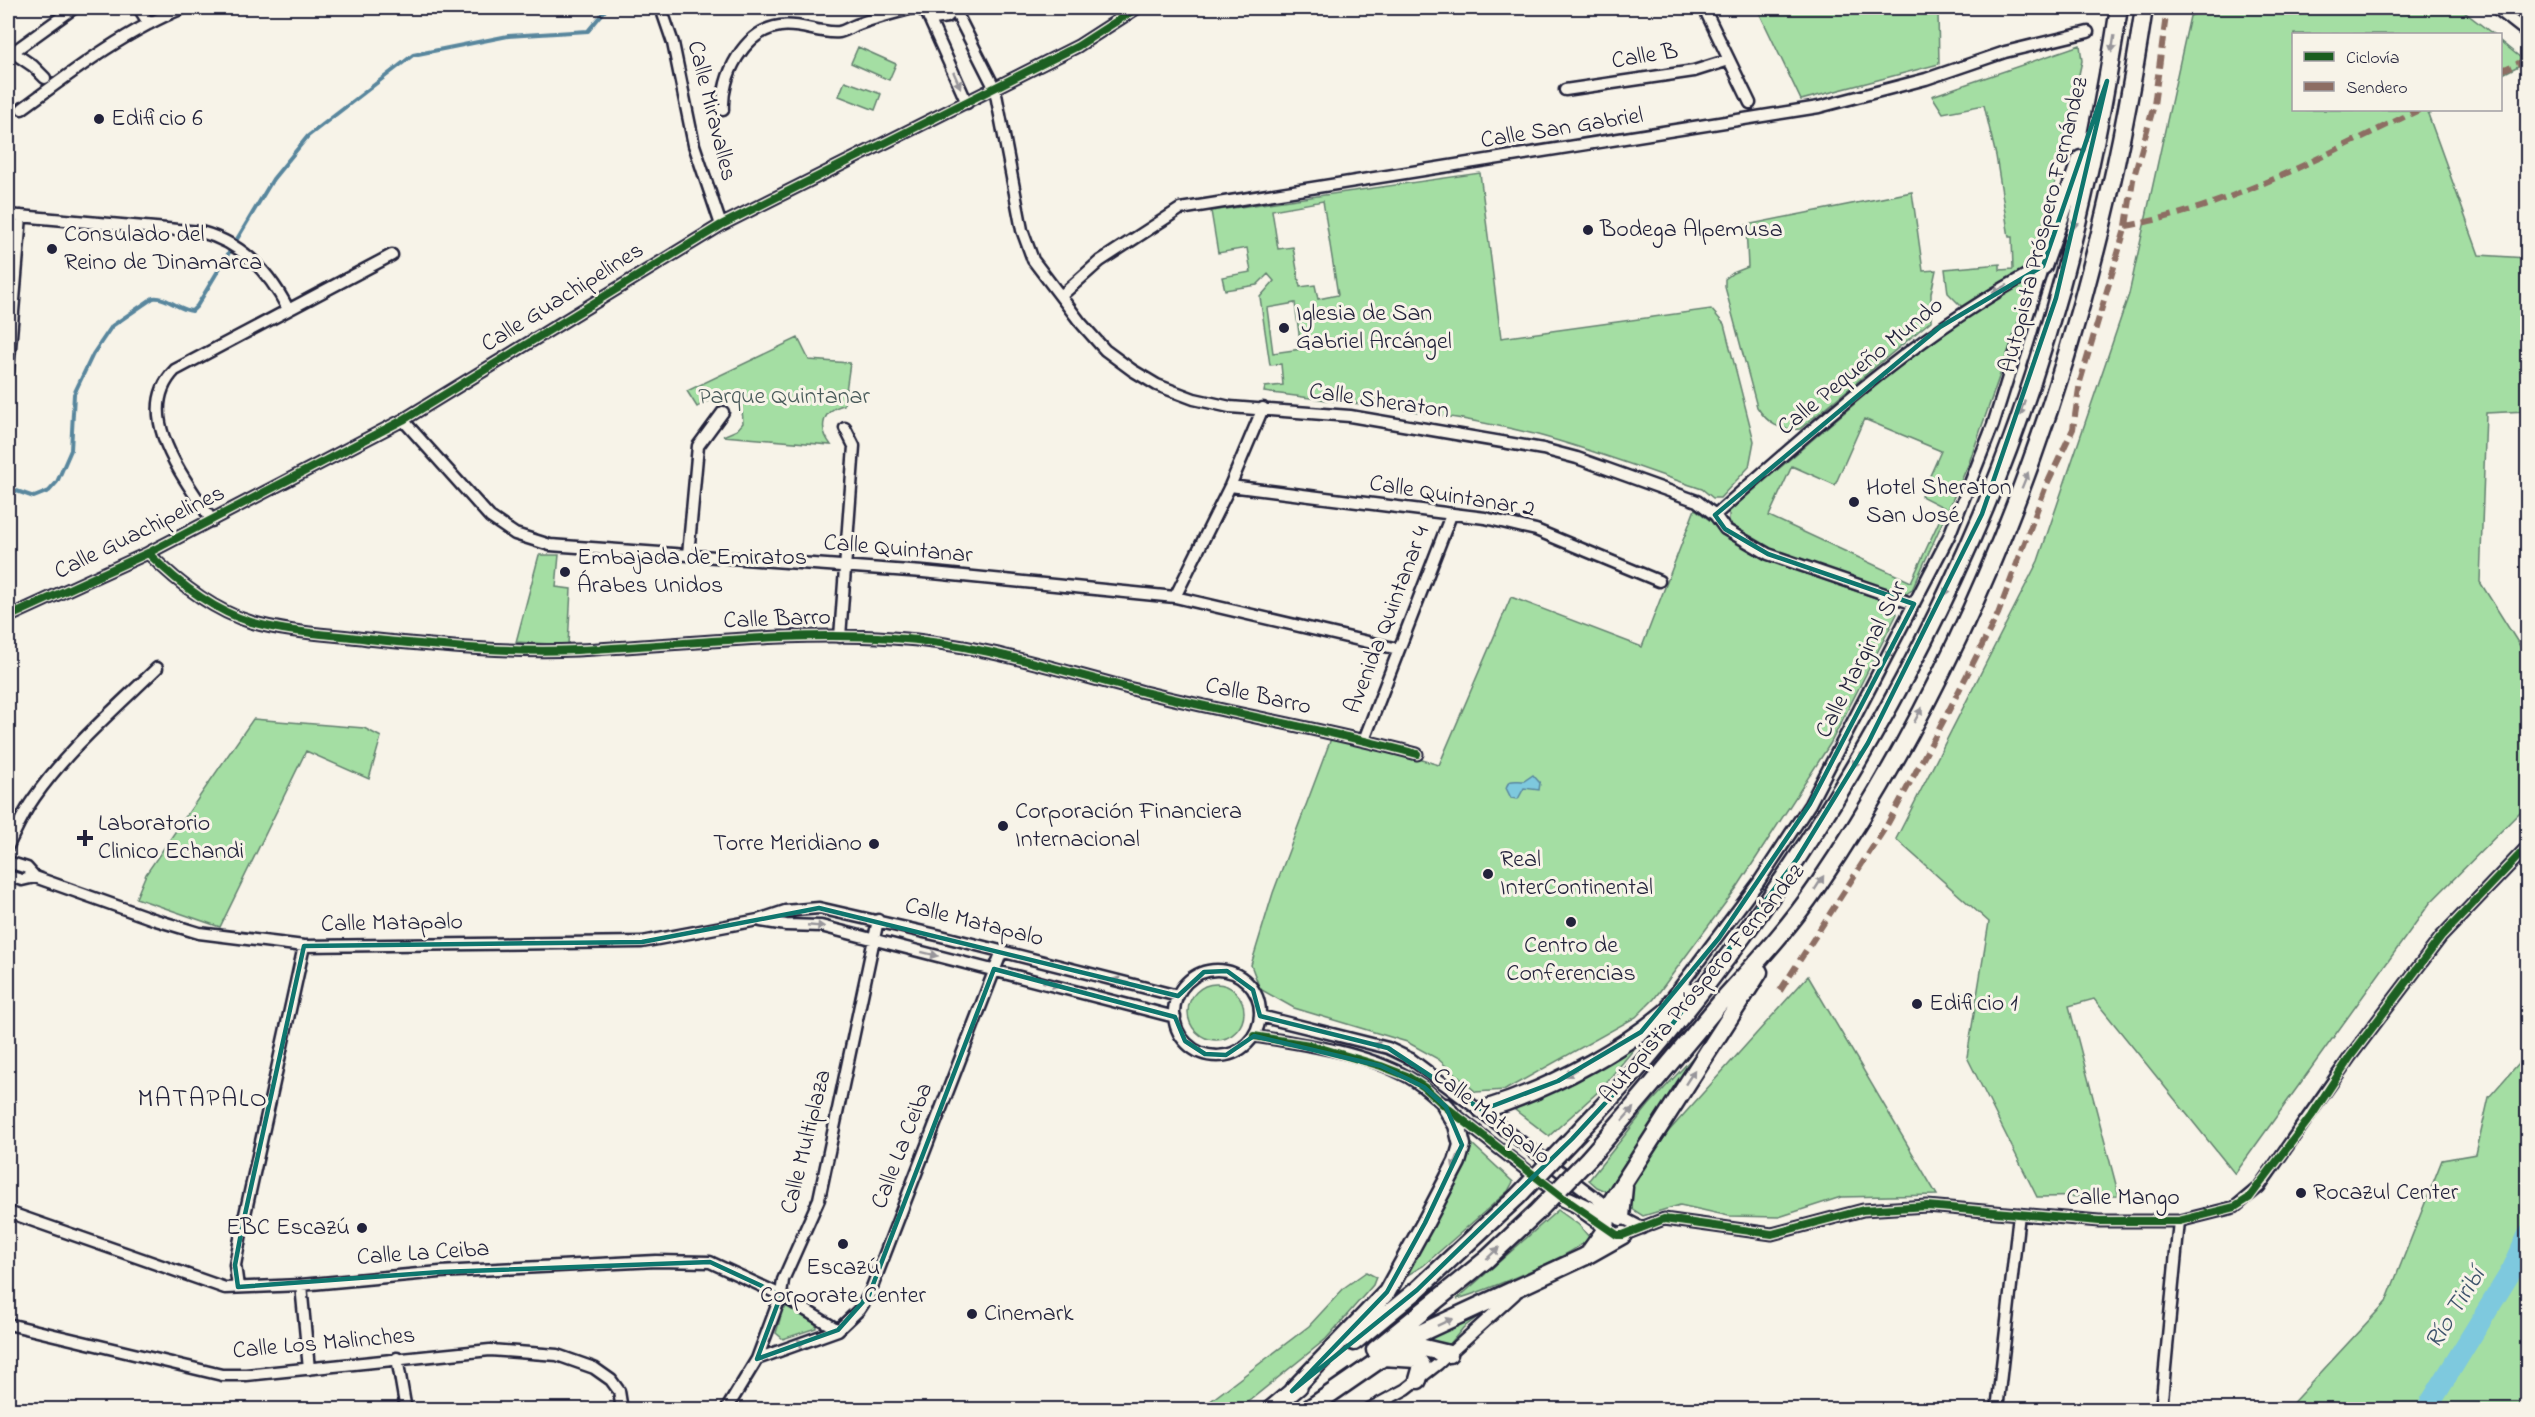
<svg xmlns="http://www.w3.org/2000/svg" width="2535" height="1417" font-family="'Indie Flower',sans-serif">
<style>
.green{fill:#a4dea3;stroke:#63806f;stroke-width:1.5;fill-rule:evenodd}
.water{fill:#7ec9de;stroke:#59869d;stroke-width:1.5}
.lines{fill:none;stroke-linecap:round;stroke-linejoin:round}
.stream{stroke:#59869d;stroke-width:4}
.river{stroke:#7ec9de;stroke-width:21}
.minor-casing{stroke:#22223b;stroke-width:15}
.highway-casing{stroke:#22223b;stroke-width:21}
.minor{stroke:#f7f3e8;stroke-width:10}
.highway{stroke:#f7f3e8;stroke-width:16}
.highway-bridge-casing{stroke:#22223b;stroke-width:21;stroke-linecap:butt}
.highway-bridge{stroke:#f7f3e8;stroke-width:16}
.quiet{stroke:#8d6e63;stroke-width:6;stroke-dasharray:12 6;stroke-linecap:butt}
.cycleway-casing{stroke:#f7f3e8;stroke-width:11}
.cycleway{stroke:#1b5e20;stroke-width:8}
.oneway{fill:#97959a}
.marked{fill:none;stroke:#0f766e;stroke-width:4.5;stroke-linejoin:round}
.poi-dot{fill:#22223b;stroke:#f7f3e8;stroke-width:2}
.labels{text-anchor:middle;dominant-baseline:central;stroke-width:6;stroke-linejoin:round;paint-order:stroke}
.street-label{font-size:24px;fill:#22223b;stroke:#f7f3e8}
.poi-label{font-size:24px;fill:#22223b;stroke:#f7f3e8;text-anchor:start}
.park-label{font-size:24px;fill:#495a5a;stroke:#f7f3e8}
.neighbourhood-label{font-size:26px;letter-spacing:1.5px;fill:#22223b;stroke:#f7f3e8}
.water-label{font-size:26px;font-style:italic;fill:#3e546c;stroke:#f7f3e8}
</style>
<rect width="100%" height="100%" fill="#f7f3e8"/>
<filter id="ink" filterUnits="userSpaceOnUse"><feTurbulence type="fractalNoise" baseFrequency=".0167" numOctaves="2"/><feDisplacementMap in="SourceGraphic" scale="12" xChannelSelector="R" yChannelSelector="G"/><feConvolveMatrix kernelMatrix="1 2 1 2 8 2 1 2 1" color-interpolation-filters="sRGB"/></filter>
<g filter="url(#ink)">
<path class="green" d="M1757,8H1929V14L1938,12L1939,64L1801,100Z
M2211,8H2459L2493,34H2294V110H2435L2428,114L2479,255L2527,258V411L2486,413L2480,582L2527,657V805L2430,903L2235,1174L2094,999L2069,1006L2119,1196L2037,1197L1967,1057L1989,922L1896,839L2038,561L2129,294L2190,16Z
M2500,41L2526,62L2501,75H2500Z
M2080,45L2082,61L2051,200L2028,269L1989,289L1963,308L1948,293L1945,269L2000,264V270L2013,269L2012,237H2009L1996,156L1984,105L1943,113L1932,96Z
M858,47L896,64L889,80L851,63Z
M845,81L881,94L875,110L839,96Z
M1480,173L1501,338L1711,309L1724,324L1754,441L1749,467L1720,498H1713L1702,489C1646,470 1591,449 1534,434C1446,412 1354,404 1264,392L1265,387L1283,385L1281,364L1270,365L1260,297L1274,281L1268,274L1257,285L1225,290L1222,277L1251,272L1247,248L1218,253L1211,211ZM1323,201L1338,295L1318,299L1315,285L1300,287L1293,247L1278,249L1272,210ZM1295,303L1301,349L1273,353L1267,308Z
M1912,192L1923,271L1936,270L1931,293V321L1800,429C1780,431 1768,424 1757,407L1725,287V279L1733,273L1748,267L1746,225Z
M2027,279L2033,280L1969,463L1912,590L1906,594C1856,578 1765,559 1729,522V511C1825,431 1918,341 2027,279ZM1864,419L1941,451L1921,496L1945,508L1911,582L1769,516L1792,466L1835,485Z
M798,338L809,360L850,363L844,405C822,410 818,428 831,445L723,436L737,430L743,423L742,408C729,393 712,397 697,407L687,391Z
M1695,509L1750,551L1779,564L1893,604L1897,614L1830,744L1738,886L1654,999L1636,1017L1505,1090L1476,1092L1438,1059L1407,1042L1294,1008L1260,989L1251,965L1273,893L1332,736L1369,744L1439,765L1511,597L1642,647Z
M539,555H559L556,587L571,589L568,645L516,642Z
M253,719L364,728L381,737L369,779L306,751L220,927L136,898L146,874Z
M1808,976L1937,1195L1841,1197L1779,1217L1729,1216L1680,1205L1643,1216L1629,1207L1634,1182L1668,1132Z
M1188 1012a28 28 0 1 1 56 0a28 28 0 1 1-56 0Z
M1644,1037L1600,1090L1549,1136L1515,1110L1524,1103L1541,1097Z
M1704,1045L1608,1192L1597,1187L1589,1180L1649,1105Z
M2527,1054V1409H2287L2386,1302L2442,1160L2476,1154L2489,1097Z
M1469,1141L1513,1182L1508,1191L1423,1266L1406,1276C1415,1255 1424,1233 1436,1213C1451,1188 1467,1171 1469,1141Z
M1558,1210L1579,1225L1589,1237C1581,1253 1479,1293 1457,1299Z
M1366,1272L1376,1277L1373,1285L1326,1339L1239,1409H1200L1309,1326L1345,1287Z
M788,1306L816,1322V1328L783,1339L776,1333L783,1309Z
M1480,1315L1463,1328L1445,1350L1422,1343L1472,1316Z"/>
<path class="water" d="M1533,775L1540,783L1539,790L1524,788L1518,799L1511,798L1506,788C1509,778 1515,781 1524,781Z"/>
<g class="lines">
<path class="stream" d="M8,488L34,497L49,491L57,482L71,450L74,394L93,354L112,326L153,298C167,296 178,310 192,311L197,306L273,179L308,136L413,55L508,36L588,31L607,8"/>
<path class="river" d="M2426,1410L2512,1270L2528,1235"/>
<defs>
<path id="minor" d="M139,8L149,24
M661,8L673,43L694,145L721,225
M920,8L934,19L947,17L956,8
M1704,8L1750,103
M2496,8L2528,33
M955,10L995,89L1022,230L1033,260L1080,322L1105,350L1132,370L1157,385L1194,399L1230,407L1350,416L1543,449L1577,458L1697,501L1715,515L1725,529L1768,554L1914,604
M928,16L967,103
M8,49L33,66L45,78
M13,52L74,8
M1565,90L1694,71L1729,60
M22,109C72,72 125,31 183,8
M723,110C721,76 744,31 780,26C801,23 819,34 839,32C845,31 850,27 856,25C874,18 894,13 913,8
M8,215L201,232C242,243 269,271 288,309
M1062,295L1100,261L1180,209L1819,107L1926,79L2005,52L2088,32
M8,372L21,216
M403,420L490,517L515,534L550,545L923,572L1175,597L1398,649
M1230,486L1485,518L1536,530L1659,581
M1715,515C1818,424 1921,330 2043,266
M212,521C187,481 131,415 175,370L392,255
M148,553C176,581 212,610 251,622C289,633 329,634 368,639C438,646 507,653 577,650C682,645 787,631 892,638C979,643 1064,672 1148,693C1238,715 1328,730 1417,754
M688,555L698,446L723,412
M1175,597L1230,486L1263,408
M8,617L148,553L403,420L721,225L1078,46L1137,8
M840,637L854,446L845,428
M1364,740L1451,515
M8,846C16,830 23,813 34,798C68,749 115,709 157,668
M8,862L27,868L35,877L156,920L199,933L304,946L642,942L758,920L785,911L819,908L937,935L1178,996
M8,876L22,880L35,877
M761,921L786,925L821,926L1175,1017
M1174 1013a43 43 0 1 1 86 0a43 43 0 1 1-86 0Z
M1669,1001L1758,883L1810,804L1949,536L1993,425L2043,266
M1260,1016L1388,1048L1411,1059L1621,1217L1642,1228
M1254,1036C1305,1044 1363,1052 1408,1077C1426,1087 1439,1102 1455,1114C1490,1142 1525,1169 1560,1196
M8,1212L225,1288L301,1285L440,1272L656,1261L710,1262L781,1295L838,1330
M1582,1212L1610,1232L1623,1235L1664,1219L1772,1234L1863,1210L1927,1206L2099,1221H2179L2235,1207L2259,1187L2350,1057L2441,937L2528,846
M301,1285L309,1369
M238,1287L235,1265L242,1228L304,946
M8,1324L222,1375H246L490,1350L557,1355L594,1368L611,1380L619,1391L622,1410
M397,1358L406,1410
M757,1359L838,1330L859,1310L869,1295L1002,951
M726,1410L757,1359L781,1295L783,1280L819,1199L878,920
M1367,1410L1406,1389L1438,1364L1515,1294
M1997,1410L2019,1214
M2161,1410L2179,1221"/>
<path id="highway" d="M2043,266L2081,159
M1482,1110C1552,1089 1636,1044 1688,992
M1572,1139C1596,1113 1622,1087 1646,1059C1784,897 1899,711 1982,515C2050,355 2093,179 2119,8
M1589,1158C1634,1107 1677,1055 1720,1003C1753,966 1788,929 1816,888C1994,626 2098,318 2144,8
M1562,1197L1594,1212L1608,1207L1759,972
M1621,1217L1624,1187
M1591,1250L1606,1229L1608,1207
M1354,1342L1417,1290L1517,1197
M1403,1343L1449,1354
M1375,1350L1487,1259L1536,1213
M1382,1357L1417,1359L1422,1366L1418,1380
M1292,1391L1387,1292L1425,1223L1457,1162L1462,1145L1457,1125L1446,1107
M1270,1410L1299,1386
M1307,1410L1414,1336L1584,1257L1623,1235"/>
</defs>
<use href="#minor" class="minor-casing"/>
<use href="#highway" class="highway-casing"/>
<use href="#minor" class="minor"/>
<use href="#highway" class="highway"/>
<defs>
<path id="highway-bridge" d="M1517,1197L1572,1139
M1536,1213L1589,1158"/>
</defs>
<use href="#highway-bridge" class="highway-bridge-casing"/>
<use href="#highway-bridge" class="highway-bridge"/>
<path class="quiet" d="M2500,71L2528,59
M2126,226C2230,208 2324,154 2419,110
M1780,991L1887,825L1945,718L1998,614L2046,486L2073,429L2080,382L2126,226L2133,180L2154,105L2167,8"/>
<defs>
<path id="cycleway" d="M148,553C176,581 212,610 251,622C289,633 329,634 368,639C438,646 507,653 577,650C682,645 787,631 892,638C979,643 1064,672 1148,693C1238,715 1328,730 1417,754
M8,617L148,553L403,420L721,225L1078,46L1137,8
M1254,1036L1310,1045L1381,1066L1407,1076L1424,1087L1446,1107L1562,1197L1617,1235H1623L1664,1219L1772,1234L1863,1210L1927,1206L2099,1221H2179L2235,1207L2249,1198L2312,1115L2350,1057L2441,937L2528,846"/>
</defs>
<use href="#cycleway" class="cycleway-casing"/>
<use href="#cycleway" class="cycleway"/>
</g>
<defs><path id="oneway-solid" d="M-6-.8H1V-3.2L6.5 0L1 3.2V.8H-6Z" transform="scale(1.5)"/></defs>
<g class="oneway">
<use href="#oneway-solid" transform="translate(2113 44) rotate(99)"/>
<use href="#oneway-solid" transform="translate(957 80) rotate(66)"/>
<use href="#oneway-solid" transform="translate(2076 220) rotate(104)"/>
<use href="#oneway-solid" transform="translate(2000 289) rotate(152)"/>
<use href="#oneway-solid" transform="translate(2022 408) rotate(109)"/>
<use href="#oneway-solid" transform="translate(2025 480) rotate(-68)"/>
<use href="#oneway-solid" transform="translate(1948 588) rotate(116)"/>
<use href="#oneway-solid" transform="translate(1890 651) rotate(117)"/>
<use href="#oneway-solid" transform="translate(1918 715) rotate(-62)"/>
<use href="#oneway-solid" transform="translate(1857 760) rotate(121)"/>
<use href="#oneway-solid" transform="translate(1819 883) rotate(-57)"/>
<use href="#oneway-solid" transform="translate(816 926) rotate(5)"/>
<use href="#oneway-solid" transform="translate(930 954) rotate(14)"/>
<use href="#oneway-solid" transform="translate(1121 981) rotate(-166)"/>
<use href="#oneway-solid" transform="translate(1051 984) rotate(15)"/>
<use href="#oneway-solid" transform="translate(1381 1046) rotate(-163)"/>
<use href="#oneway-solid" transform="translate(1572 1072) rotate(149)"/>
<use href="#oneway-solid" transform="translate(1690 1077) rotate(-57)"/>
<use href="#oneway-solid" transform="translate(1628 1114) rotate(-49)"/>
<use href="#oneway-solid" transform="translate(1456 1161) rotate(112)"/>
<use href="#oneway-solid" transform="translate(1493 1253) rotate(-43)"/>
<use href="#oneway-solid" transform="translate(1445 1322) rotate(-25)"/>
<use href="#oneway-solid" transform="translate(797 1344) rotate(-20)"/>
</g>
</g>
<path class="marked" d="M2107,81L2056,298L1982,514L1868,743L1797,859L1646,1059L1572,1139L1417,1290L1292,1391L1387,1292L1425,1223L1462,1145L1446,1107L1424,1087L1381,1066L1254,1036L1226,1055L1205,1054L1185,1041L1175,1017L994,969L869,1295L838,1330L757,1359L781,1295L710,1262L440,1272L238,1287L235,1265L242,1228L304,946L642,942L819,908L1178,996L1204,972L1227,971L1253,990L1260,1016L1388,1048L1482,1110L1558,1081L1641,1032L1719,938L1810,804L1914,604L1768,554L1725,529L1715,515L1940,327L2043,266Z"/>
<g class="poi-dot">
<circle cx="99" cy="119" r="6"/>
<circle cx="1588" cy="230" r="6"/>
<circle cx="52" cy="249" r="6"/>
<circle cx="1284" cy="328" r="6"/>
<circle cx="1854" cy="502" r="6"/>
<circle cx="565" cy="572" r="6"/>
<circle cx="1003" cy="826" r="6"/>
<path d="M82 829h6v6h6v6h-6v6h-6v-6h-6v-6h6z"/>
<circle cx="874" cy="844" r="6"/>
<circle cx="1488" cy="874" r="6"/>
<circle cx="1571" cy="922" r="6"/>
<circle cx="1917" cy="1004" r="6"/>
<circle cx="2301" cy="1193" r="6"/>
<circle cx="362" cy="1228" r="6"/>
<circle cx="843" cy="1244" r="6"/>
<circle cx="972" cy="1314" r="6"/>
</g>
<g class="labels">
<g class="street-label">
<text transform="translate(1645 57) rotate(-9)">Calle B</text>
<text transform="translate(711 111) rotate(76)">Calle Miravalles</text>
<text transform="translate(1562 129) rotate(-9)">Calle San Gabriel</text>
<text transform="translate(2045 225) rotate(-76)">Autopista Próspero Fernández</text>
<text transform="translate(563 298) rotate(-32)">Calle Guachipelines</text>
<text transform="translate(1861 367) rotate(-39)">Calle Pequeño Mundo</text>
<text transform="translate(1379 402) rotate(8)">Calle Sheraton</text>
<text transform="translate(1452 497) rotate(9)">Calle Quintanar 2</text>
<text transform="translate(140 533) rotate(-26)">Calle Guachipelines</text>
<text transform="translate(898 550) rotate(5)">Calle Quintanar</text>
<text transform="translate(777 620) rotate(-2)">Calle Barro</text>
<text transform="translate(1388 620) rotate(-69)">Avenida Quintanar 4</text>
<text transform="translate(1862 660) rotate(-63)">Calle Marginal Sur</text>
<text transform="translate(1258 697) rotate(12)">Calle Barro</text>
<text transform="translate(974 923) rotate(14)">Calle Matapalo</text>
<text transform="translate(392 924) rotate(-1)">Calle Matapalo</text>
<text transform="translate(1703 984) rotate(-50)">Autopista Próspero Fernández</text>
<text transform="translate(1491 1117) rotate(38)">Calle Matapalo</text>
<text transform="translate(807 1142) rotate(-76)">Calle Multiplaza</text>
<text transform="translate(903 1146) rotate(-69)">Calle La Ceiba</text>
<text x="2123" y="1198">Calle Mango</text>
<text transform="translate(423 1254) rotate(-4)">Calle La Ceiba</text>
<text transform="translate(324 1344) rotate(-5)">Calle Los Malinches</text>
</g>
<g class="poi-label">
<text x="111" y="119">Edificio 6</text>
<text x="1600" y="230">Bodega Alpemusa</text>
<text x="64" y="235">Consulado del<tspan x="64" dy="28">Reino de Dinamarca</tspan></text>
<text x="1296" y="314">Iglesia de San<tspan x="1296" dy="28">Gabriel Arcángel</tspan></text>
<text x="1866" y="488">Hotel Sheraton<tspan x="1866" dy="28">San José</tspan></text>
<text x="577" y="558">Embajada de Emiratos<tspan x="577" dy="28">Árabes Unidos</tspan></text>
<text x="1015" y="812">Corporación Financiera<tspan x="1015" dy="28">Internacional</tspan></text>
<text x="98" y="824">Laboratorio<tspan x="98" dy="28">Clinico Echandi</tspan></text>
<text x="862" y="844" text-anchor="end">Torre Meridiano</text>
<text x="1500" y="860">Real<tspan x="1500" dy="28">InterContinental</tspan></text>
<text x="1571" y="946" text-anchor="middle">Centro de<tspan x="1571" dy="28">Conferencias</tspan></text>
<text x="1929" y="1004">Edificio 1</text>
<text x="2313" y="1193">Rocazul Center</text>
<text x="350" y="1228" text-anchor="end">EBC Escazú</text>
<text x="843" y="1268" text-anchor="middle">Escazú<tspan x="843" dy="28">Corporate Center</tspan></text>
<text x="984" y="1314">Cinemark</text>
</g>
<g class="park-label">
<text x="784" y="397">Parque Quintanar</text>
</g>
<g class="neighbourhood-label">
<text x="203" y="1100">MATAPALO</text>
</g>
<g class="water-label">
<text transform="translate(2456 1309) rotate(-58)">Río Tiribí</text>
</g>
</g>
<rect width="2535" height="1417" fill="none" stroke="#f7f3e8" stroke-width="30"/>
<rect x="15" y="15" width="2505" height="1387" fill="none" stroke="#22223b" stroke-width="2" filter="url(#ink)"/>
<rect x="2292" y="33" width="210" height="78" fill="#f7f3e8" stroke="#a29fa3" stroke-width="1.5"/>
<rect x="2304" y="52" width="30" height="9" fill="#1b5e20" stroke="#a29fa3" stroke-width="1.5"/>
<text x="2346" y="63" font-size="18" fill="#22223b">Ciclovía</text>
<rect x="2304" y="82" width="30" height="9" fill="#8d6e63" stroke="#a29fa3" stroke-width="1.5"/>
<text x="2346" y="93" font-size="18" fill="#22223b">Sendero</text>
</svg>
